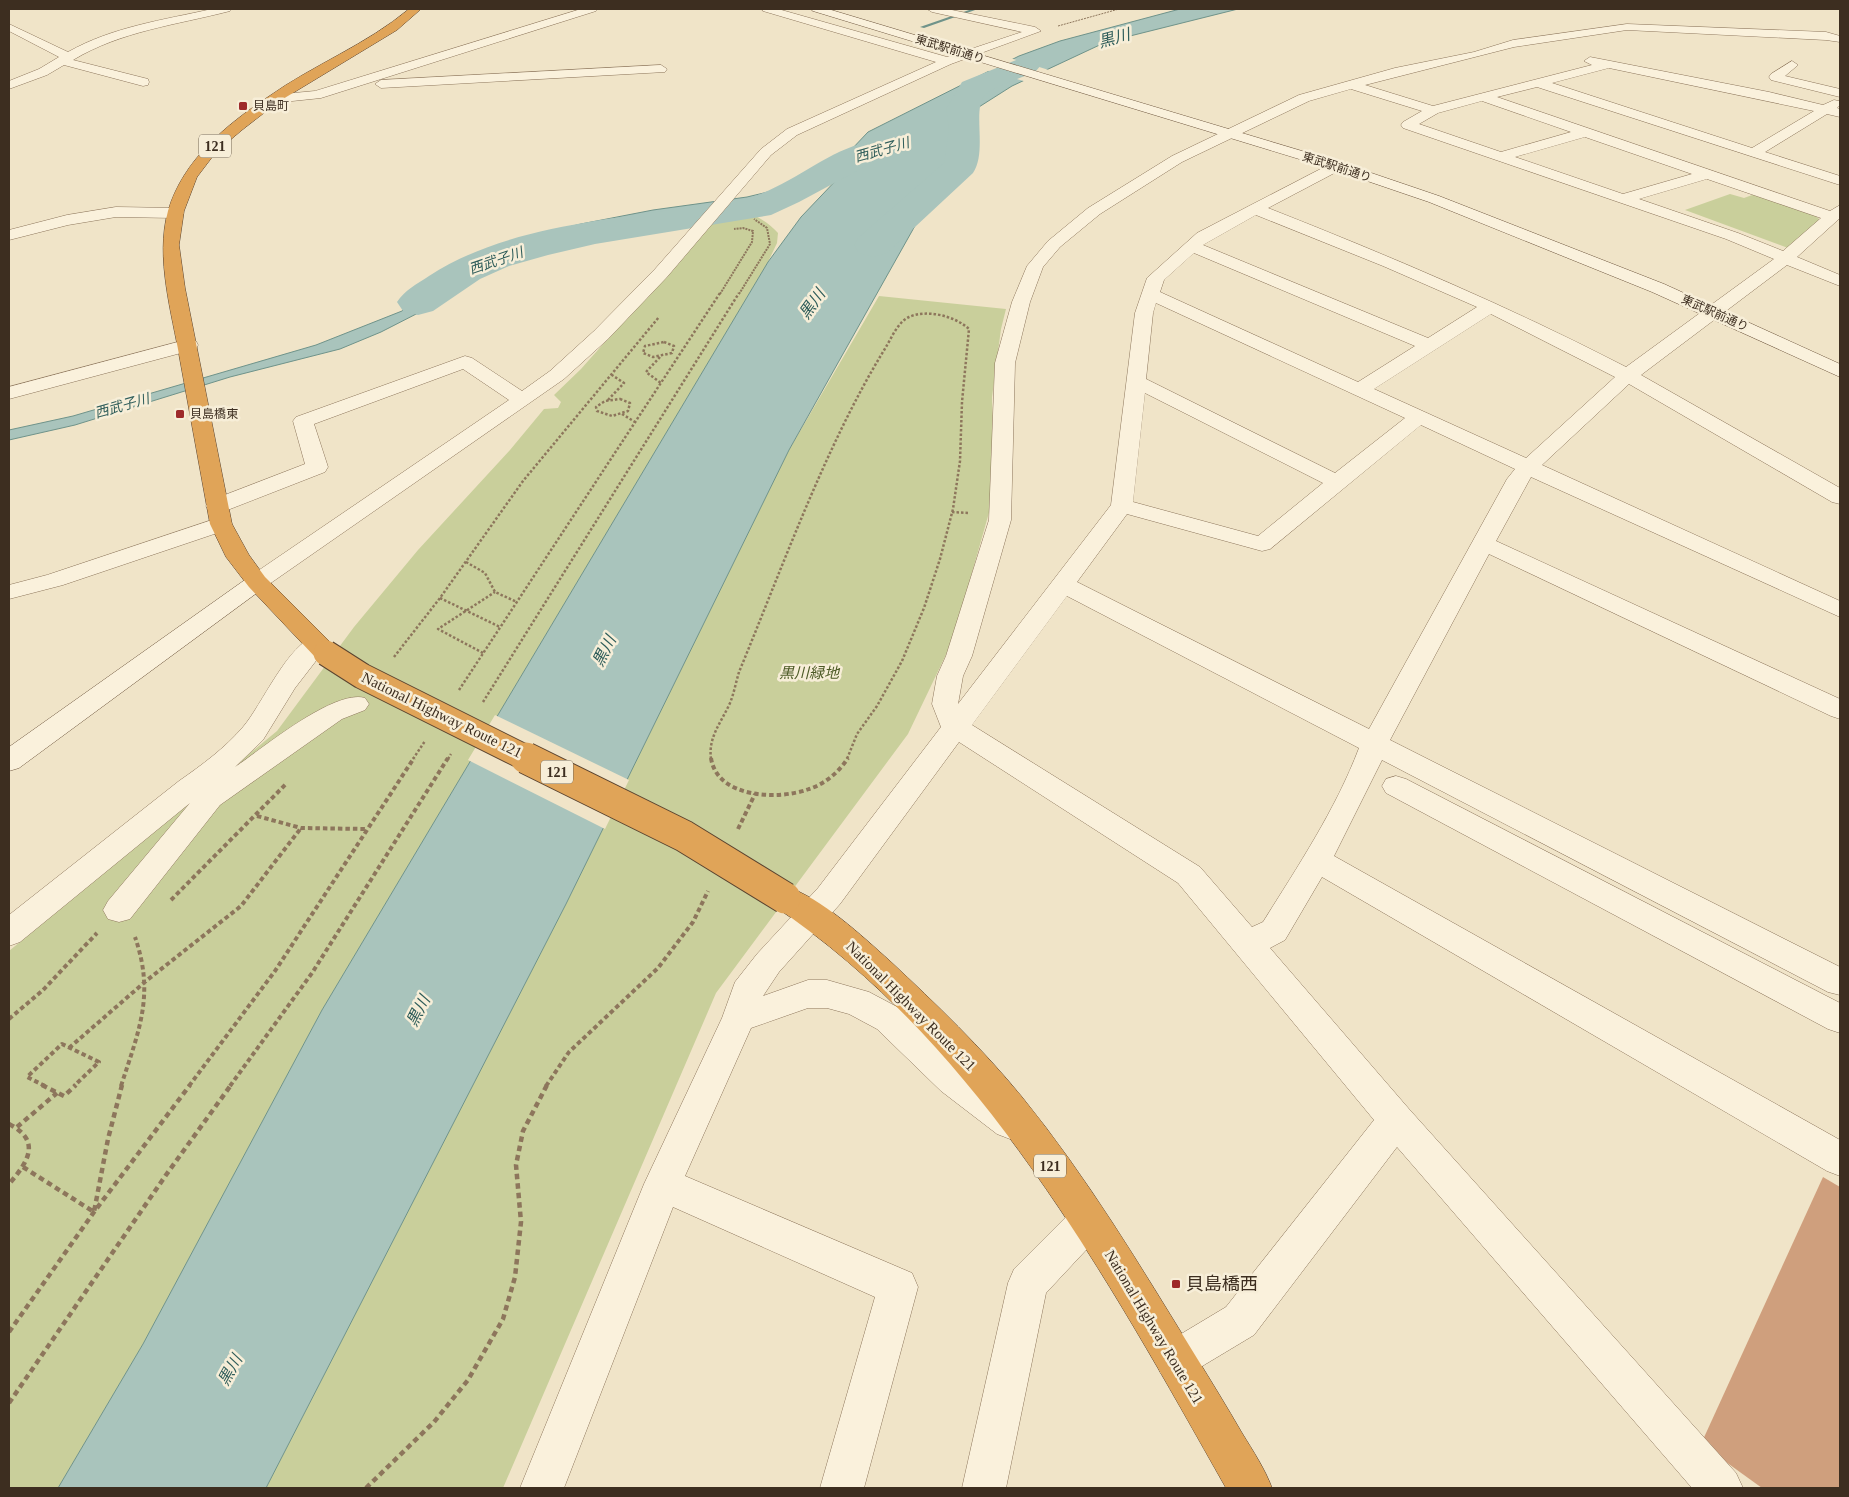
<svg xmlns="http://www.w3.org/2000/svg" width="1849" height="1497" font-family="'Times New Roman','Noto Sans JP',serif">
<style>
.green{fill:#c9cf9b}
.water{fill:#a9c4bc;stroke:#6f938a}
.pier{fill:#f0e4c8}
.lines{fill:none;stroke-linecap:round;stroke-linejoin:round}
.stream{fill:#6f938a;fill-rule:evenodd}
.river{fill:#a9c4bc;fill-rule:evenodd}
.building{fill:#cf9f7d}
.street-casing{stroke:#8d765c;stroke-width:1}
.secondary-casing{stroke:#6f573f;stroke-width:1}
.highway-casing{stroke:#5b4430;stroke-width:1}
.path-far4{stroke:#8d765c;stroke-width:1;stroke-dasharray:2 1;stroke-linecap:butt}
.path-far3{stroke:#8d765c;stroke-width:2;stroke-dasharray:2 1;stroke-linecap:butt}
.path-far2{stroke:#8d765c;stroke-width:2.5;stroke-dasharray:2.5 2;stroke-linecap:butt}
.path-far1{stroke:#8d765c;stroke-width:4;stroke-dasharray:4.5 3;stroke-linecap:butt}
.path{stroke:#8d765c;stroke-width:4.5;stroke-dasharray:5.5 4;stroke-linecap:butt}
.street{fill:#faf1dc;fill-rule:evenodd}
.secondary{fill:#faf1dc;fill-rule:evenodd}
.highway{fill:#e0a458;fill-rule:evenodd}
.highway-bridge-far1-casing{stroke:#5b4430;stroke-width:27;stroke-linecap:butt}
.highway-bridge-casing{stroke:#5b4430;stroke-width:33;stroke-linecap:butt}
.highway-bridge-far1{stroke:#e0a458;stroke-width:25}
.highway-bridge{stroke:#e0a458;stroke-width:31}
.poi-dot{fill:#9e2a2b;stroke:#f7eed8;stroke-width:2}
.labels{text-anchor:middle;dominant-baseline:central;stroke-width:5;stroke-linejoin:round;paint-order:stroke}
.far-street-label{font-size:12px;fill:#3d2e20;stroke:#f7eed8}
.far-poi-label{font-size:12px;fill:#3d2e20;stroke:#f7eed8;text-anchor:start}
.shield{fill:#f7eed8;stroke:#756857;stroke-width:1}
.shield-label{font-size:14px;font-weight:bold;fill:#3d2e20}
.far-water-label{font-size:14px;font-style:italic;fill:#2f5d5a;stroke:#f7eed8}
.park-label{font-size:15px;font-style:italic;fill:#4d5a26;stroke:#f7eed8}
.street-label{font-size:15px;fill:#3d2e20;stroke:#f7eed8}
.water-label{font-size:16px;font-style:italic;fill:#2f5d5a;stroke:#f7eed8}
.near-poi-label{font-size:18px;fill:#3d2e20;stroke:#f7eed8;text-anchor:start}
</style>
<rect width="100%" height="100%" fill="#f0e4c8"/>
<path class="green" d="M1730,194L1744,198L1755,194L1814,214L1820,220L1788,248L1685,210Z
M733,211C750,211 766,220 778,233L777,243L768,262L322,1010L143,1344L58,1488H9V951L277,731L354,627L418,550L510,450L544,409L558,408L561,402L554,395L581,369L708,226L722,214Z
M879,296L1006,309L1001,329L992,397L994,464L990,509L953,640L908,734L716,993L503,1488H266L566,904L789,450Z"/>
<path class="water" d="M1180,9H1238L1106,42L1012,86L960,119L953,165L916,224L789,450L566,904L266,1488H58L143,1344L322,1010L768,262L801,217L841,175L843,169L820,183L757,204L676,215L523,244L505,252L445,290L424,310L381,332L340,349L230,377L75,425L9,440V430L73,416L316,345L402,311L438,279L511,241L581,224L653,210L747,197L793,186L850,151L868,132L1019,56L1060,41Z"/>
<path class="pier" d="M1010,58L1052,71L1027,82L986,70Z
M495,715L629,780L605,829L468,760Z"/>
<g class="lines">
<path class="stream" d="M972,9H978L924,28L920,27Z"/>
<path class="river" d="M1026,56L1036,59L1041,65L1036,71C1023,78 997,85 986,94C971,107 988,151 973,173L887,253L873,257L859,253L854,245L859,237L944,163L949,128L946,109L962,82Z
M867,142L879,145L884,152L879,159L799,202L771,215L595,244L548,255L509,266L480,279L433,311L418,315L403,311L397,302C405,290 417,284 429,276C503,228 599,221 683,208C705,204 730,203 751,197C792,185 825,152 867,142Z"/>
</g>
<path class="building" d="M1823,1177L1840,1187V1488H1762L1701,1444Z"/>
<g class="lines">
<defs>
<path id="street" d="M212,9H232L230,11C176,25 121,31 73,60L148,79L149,82L148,85L143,86L64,65L47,75L9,89V81L39,69L59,57L9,31V24L68,52C112,27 163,20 212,9Z
M581,9H598L596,11L321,98L273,103L266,99L273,95L315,91Z
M762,9H778L947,57L1022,32L932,12L927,9H947L1035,27L1041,31L951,64L797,135L771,155L667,277L608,339L564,379L265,587L257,589L249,587L245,582L249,577L509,400L463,369L314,424L328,467L325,472L225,511L217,513L209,511L206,506L209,501L305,464L293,421L296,417L465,356L472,358L522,391L550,371L594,331L655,269L761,149L787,129L936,62L763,11Z
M1627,24L1826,32L1840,36V42L1826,40L1627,30L1514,47L1365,85L1433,106L1592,65L1584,61L1590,57L1769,92L1823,105L1834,100L1839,101L1840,105L1837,108L1840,109V117L1827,114L1765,152L1840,176V185L1537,87L1497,97L1830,211L1840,205V218L1797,257L1840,275V286L1787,265L1641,375L1840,488V504L1832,502L1629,384L1542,465L1840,601V617L1531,477L1496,541L1840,699V719L1831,716L1489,554L1390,740L1840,967V995L1828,992L1382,760L1334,856L1840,1140V1176L1827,1171L1322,877L1285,940L1270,948L1409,1109L1736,1473L1743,1488H1692L1397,1147L1254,1335L1189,1374L1175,1380L1161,1374L1155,1360L1161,1346L1226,1307L1374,1120L1178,883L959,742L840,904L779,972L763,996L808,980H827L869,992L901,1009L965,1069L1023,1112L1028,1123L1023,1134L1010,1139L997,1134L941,1091L877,1029L849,1014L827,1008H808L751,1028L685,1176L912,1273L918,1287L864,1488H820L875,1297L673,1207L564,1488H520L644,1184L722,1018L735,982L757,954L818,888L941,727L932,704L937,676L946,656L989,520L995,363L1012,302L1027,266L1048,241L1088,208L1172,156L1299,95L1395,68L1474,52L1513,40ZM1609,68L1814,111L1752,148L1552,83ZM1351,89L1422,111L1403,122L1401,125L1403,128L1726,239L1774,259L1626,367C1510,307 1390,256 1268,208L1342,169L1344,166L1342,163H1332L1197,233L1147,278L1135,313L1111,505L958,704L963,676L972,656L1011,520L1015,363L1030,302L1043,267L1060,247L1100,214L1182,162L1309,101ZM1482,101L1571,132L1501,152L1419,124L1438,113ZM1585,137L1692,174L1623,194L1515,157ZM1707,179L1821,218L1783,251L1738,233L1639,199ZM1256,215L1383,266L1477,307L1428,338L1203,245ZM1194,253L1415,346L1358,382L1160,292L1164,280ZM1156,303L1405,418L1335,473L1146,379L1153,313ZM1491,314L1615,377L1526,458L1374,389ZM1145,393L1323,483L1258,536L1133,502ZM1421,425L1515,469L1507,479L1369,729L1077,582L1127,514L1262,551L1270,549ZM1067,596L1359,748C1336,809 1298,866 1263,922L1252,927L1200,867L972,725Z
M1792,61L1798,65L1785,76L1840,89V97L1771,80L1769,77L1771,74Z
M661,65L667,69L665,72L381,88L375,84L381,80Z
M116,207L176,208L184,213L176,218L116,217L68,225L9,240V230L67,215Z
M189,339L196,341L198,345L196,349L9,399V387Z
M221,517L229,519L232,524L229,529L63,585L9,599V585L47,575Z
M316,636L325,638L329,644L295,688L263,740L235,767C263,748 334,689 365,698L369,704L365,710L342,719L220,805L130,919L119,922L108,919L103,910L108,901L190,803L20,942L9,946V915L179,781C202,765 225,748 243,727C262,705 288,643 316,636Z
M1396,776L1406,779L1840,1003V1033L1828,1029L1386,793L1382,786L1386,779Z
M1088,1203L1101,1208L1107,1221L1101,1234L1046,1293L1006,1488H962L1008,1283L1014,1269L1075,1208Z"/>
<path id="secondary" d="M811,9H828L1342,163L1439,196L1664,284L1840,364V377L1652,292L1429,202L1332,169L813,11Z
M257,575L265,577L269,582L265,587L19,768L9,771V747L249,577Z"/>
<path id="highway" d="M409,9H421L397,30L278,102L242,130L216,152L197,177L184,211L179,245L185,288L232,524L249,555L265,577L335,647L339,653L335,659L326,661L317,659L249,587L226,557L210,524C200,469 190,415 180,360C172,313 155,258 168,211C183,160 226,125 268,97C313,65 366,45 409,9Z
M785,886C822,898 862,936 890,961C936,1004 982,1048 1022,1097C1087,1177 1141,1267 1195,1355C1211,1381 1227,1407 1242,1433C1253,1451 1265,1469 1272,1488H1226C1108,1279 979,1042 774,906L770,898L774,890Z"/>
</defs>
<use href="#street" class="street-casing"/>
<use href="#secondary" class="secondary-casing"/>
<use href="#highway" class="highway-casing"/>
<path class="path-far4" d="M1058,26L1119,9"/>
<path class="path-far3" d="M720,294L752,242L753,231L743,228L734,229
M739,294L770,244L767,228L754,219"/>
<path class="path-far2" d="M664,342L674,346L672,353L653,357L643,353L645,346Z
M660,357L646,372L661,383
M620,399L630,403L628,411L612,416L597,411L596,407L605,401Z
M608,400L624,383L612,375
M622,414L635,422
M952,512L970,513
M466,562L485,573L495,592L517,602
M440,598L500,627
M483,653L438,629L495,592
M394,657L440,598L523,481L659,317
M459,690L720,293
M483,702L739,293
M413,759L425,741
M448,759L451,754
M711,759C708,737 721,723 730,703C734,693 736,682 739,672C783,566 826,444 886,347C892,337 898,322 909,317C927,309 955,316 969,329L962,402L960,461L953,509L940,559L924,608L902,661L877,706L857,734L847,759"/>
<path class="path-far1" d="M711,758C717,799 780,800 809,789C825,784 839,772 848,758
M257,816L301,828L367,829
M738,829L755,794
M171,900L286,784
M9,1019L43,990L97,933
M69,1048L146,981L241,906L301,828
M45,1086L27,1077L62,1044L99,1062L74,1086
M121,1086C139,1030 155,995 135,937
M189,1086L275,971L414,758
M230,1086L312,973L448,758
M546,1086L569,1052L658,968L693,922L708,891"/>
<path class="path" d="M42,1085L64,1096L76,1085
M9,1124C42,1141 28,1162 9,1184
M17,1127L57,1093
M23,1167L94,1212L108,1139L122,1085
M9,1332L94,1212L190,1085
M9,1403L166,1175L231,1085
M366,1488L434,1422L468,1380L503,1319L515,1277L521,1222L516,1165L523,1131L547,1085"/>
<use href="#street" class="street"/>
<use href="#secondary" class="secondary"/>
<use href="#highway" class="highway"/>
<defs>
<path id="highway-bridge-far1" d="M326,653L362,676L528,759"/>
<path id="highway-bridge" d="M526,758L684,836L785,898"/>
</defs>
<use href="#highway-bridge-far1" class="highway-bridge-far1-casing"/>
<use href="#highway-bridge" class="highway-bridge-casing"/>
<use href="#highway-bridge-far1" class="highway-bridge-far1"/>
<use href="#highway-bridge" class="highway-bridge"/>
</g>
<g class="poi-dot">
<rect x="238" y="101" width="10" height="10" rx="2.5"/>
<rect x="175" y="409" width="10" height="10" rx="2.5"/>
<rect x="1171" y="1279" width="10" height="10" rx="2.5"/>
</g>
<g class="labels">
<g class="far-street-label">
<text transform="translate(950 49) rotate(17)">東武駅前通り</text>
<text transform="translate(1337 167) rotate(18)">東武駅前通り</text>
<text transform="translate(1715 313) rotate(24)">東武駅前通り</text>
</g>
<g class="far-poi-label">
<text x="253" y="106">貝島町</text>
<text x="190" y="414">貝島橋東</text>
</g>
<g class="shield">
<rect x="199" y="134.5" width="32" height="23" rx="4"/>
<rect x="541" y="760.5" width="32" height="23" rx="4"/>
<rect x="1034" y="1154.5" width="32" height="23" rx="4"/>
</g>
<g class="shield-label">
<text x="215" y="146">121</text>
<text x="557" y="772">121</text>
<text x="1050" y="1166">121</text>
</g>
<g class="far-water-label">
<text transform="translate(882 150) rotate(-16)">西武子川</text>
<text transform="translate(496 261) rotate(-19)">西武子川</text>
<text transform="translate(122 406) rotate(-16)">西武子川</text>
</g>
<g class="park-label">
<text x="809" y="673">黒川緑地</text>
</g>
<g class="street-label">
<text transform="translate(442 715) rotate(26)">National Highway Route 121</text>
<text transform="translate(911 1006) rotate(45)">National Highway Route 121</text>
<text transform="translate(1154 1327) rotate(59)">National Highway Route 121</text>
</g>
<g class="water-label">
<text transform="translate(1114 38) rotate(-15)">黒川</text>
<text transform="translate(812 304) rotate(-55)">黒川</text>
<text transform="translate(604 651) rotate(-63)">黒川</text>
<text transform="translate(418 1011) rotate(-63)">黒川</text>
<text transform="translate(230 1370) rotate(-61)">黒川</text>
</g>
<g class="near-poi-label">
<text x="1186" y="1284">貝島橋西</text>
</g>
</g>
<rect width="1849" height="1497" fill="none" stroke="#3d2e20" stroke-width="20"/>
</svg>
